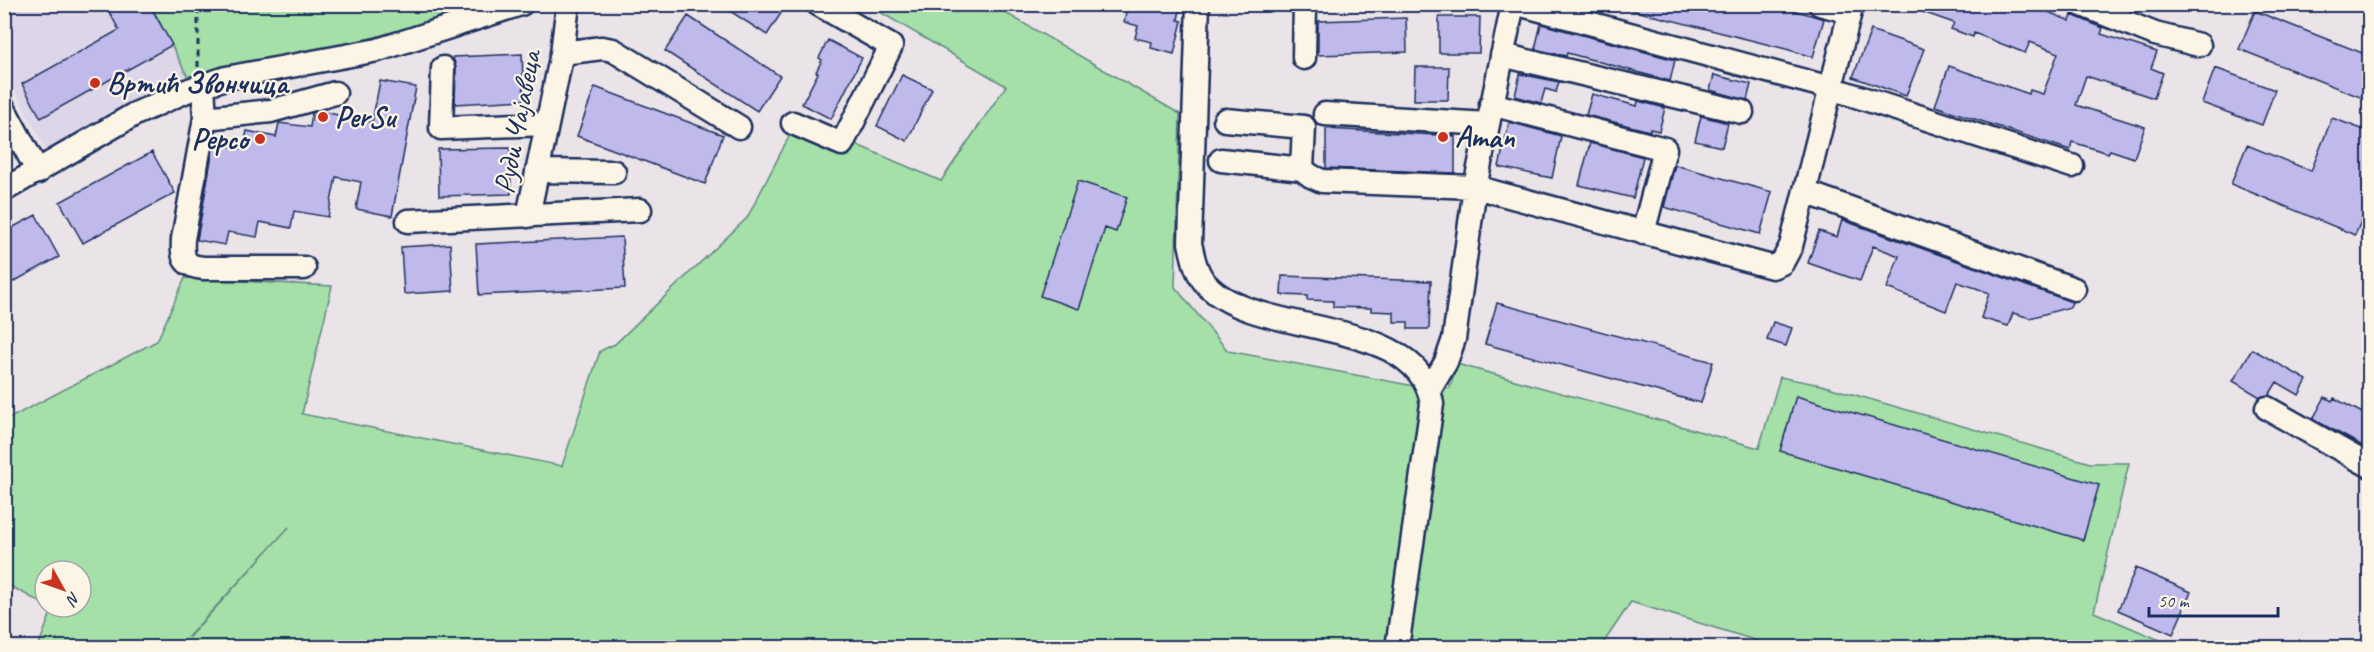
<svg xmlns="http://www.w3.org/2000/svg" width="2374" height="652" font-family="Caveat,sans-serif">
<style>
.built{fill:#ddd6e8}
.green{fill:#a4e0a7;stroke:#608882;stroke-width:1.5;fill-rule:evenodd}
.building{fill:#c0b9eb;stroke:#1b2f5e;stroke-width:1.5}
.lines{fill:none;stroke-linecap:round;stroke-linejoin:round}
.minor-casing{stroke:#1b2f5e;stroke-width:27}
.path{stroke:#1b2f5e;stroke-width:3;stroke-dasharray:6 4.5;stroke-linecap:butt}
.minor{stroke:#fcf5e5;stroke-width:22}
.poi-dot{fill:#c8321e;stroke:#fcf5e5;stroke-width:2}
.labels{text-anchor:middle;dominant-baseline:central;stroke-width:4.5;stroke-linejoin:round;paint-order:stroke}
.poi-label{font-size:30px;font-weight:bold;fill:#1b2f5e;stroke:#fcf5e5;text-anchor:start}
.street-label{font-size:30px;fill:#1b2f5e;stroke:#fcf5e5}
</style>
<rect width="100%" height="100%" fill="#eae3e7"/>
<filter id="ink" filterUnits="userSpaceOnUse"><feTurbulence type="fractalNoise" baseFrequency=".0167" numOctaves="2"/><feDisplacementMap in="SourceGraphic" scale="12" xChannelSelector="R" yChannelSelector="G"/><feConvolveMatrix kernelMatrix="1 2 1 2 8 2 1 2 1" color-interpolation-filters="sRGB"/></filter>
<g filter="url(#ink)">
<path class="built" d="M4,5H188L194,76L130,106L47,152L5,72Z"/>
<path class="green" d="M151,5H486L194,89Z
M868,5H992L1180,114L1175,287L1228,351L1430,389L1450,388L1457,364L1759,448L1780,377L1821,385L2090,463H2129L2094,612L2176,647H1777L1631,602L1600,648L38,647L52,610L48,607H81V571H45V605L5,583L4,405L10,418L157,341L185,278L332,286L302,414L562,466L600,351L615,344L747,218L791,133L849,156L855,144L941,181L1006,86ZM289,527L189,637H188Z"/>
<path class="building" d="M105,4H149L172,45L41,118L22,84L119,30Z
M719,4H787L767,35Z
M1128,4H1181L1178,20L1182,21L1174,54L1151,48L1152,42L1135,38L1138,26L1124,22Z
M1627,4H1773L1824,19L1813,57L1786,49L1627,9Z
M1908,4H2029L2070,21L2072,15L2103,28L2101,34L2157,52L2151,68L2163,73L2154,98L2086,76L2076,105L2145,127L2134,158L2110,150L2108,153L2072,142L2070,150L1935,106L1949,66L2029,94L2030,90L2043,94L2058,53L2030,42L2025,53L1974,33L1973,37L1951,29L1954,23L1908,7Z
M2255,11L2370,56V101L2239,49Z
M688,16L780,76L757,111L665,51Z
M1439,17H1480L1479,53H1439Z
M1406,18L1407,52L1318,55V21Z
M1541,24L1675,60L1670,81L1567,53L1566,56L1535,49Z
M1871,30L1924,49L1906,96L1853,77Z
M828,40L862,58L831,119L802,104L818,73L816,72L822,60L819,58Z
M522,54L524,100L455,104L456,68L453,57Z
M1415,67H1449L1448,100H1414Z
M2215,68L2275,90L2262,125L2202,103Z
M1520,74L1559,82L1556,92L1545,89L1541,103L1515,96Z
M902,75L932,89L907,141L877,126Z
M1714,75L1751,84L1747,100L1710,90Z
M380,81L416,87L392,216L356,209L361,182L336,177L328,217L294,211L291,228L260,222L257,237L228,232L225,245L197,240L214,143L243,149L247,131L276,137L279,123L310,127L312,113L319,111L372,122Z
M595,87L723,135L705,184L577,136Z
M1592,94L1637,106L1638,101L1665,108L1659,131L1650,129V131L1586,115Z
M1701,116L1728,123L1722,147L1695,141Z
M2332,118L2370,132V201L2355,235L2231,184L2247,145L2311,171Z
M1509,122L1561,136L1552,178L1499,167Z
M1326,129L1455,136V173L1326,168Z
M1590,143L1643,157L1633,198L1579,185Z
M510,148L511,194L439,196L438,149Z
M152,152L175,193L83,243L60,202Z
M1675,165L1772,192L1760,234L1664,207Z
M1078,181L1127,197L1116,232L1105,228L1079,309L1040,296Z
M36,215L59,257L4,287V232Z
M1842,220L2072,302L2070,307L2030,318L2013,313L2008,326L1981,318L1989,293L1976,288L1957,282L1946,311L1887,288L1899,256L1873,246L1860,281L1808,263L1819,231L1837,237Z
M622,237L625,288L479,295L476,244Z
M450,244L453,291L404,294L401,247Z
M1282,276L1431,281L1429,329H1408V322H1394V312L1371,311V308L1333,307V301L1307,300V296L1281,295Z
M1497,303L1713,362L1701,403L1485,344Z
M1773,322L1792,328L1786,346L1767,340Z
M2252,349L2307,380L2299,395L2277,382L2269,395L2260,397L2233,381Z
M1796,396L2099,485L2083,540L1780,451Z
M2325,397L2332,401L2334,398L2370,417V450L2313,419Z
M2136,568L2191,592L2173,634L2118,610Z"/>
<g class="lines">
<defs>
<path id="minor" d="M1198,4L1190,243C1193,257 1196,274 1207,285C1257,339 1420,314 1432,404L1397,648
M1518,4L1831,88L2072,166
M1820,4L1850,12
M2080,4L2155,34L2199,45
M562,53L602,48L613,50L739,127
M1502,55L1742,112
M1304,58L1305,4
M443,68L441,128L546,124
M203,86L205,118L183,239C182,258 183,266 204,268H304
M1491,104L1665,149L1643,233
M4,109L38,172
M1325,114L1487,124
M205,118L271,111L335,93
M1225,120L1304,127L1302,169L1311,176L1322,181L1475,187L1772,267L1782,263L1791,246L1852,4
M793,123L842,144L891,46L818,4
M1221,160L1302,169
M537,171L614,172
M4,190L135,114L189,90L226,78L378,50L521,4
M1805,192L2074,289
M528,216L562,53L568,4
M408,221L640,210
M1430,389L1446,362L1454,339L1475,187L1513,4
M2267,408L2370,466"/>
</defs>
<use href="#minor" class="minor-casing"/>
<path class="path" d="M198,67V4"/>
<use href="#minor" class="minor"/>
</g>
</g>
<g class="poi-dot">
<circle cx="95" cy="83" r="6"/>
<circle cx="323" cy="117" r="6"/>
<circle cx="1443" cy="137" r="6"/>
<circle cx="260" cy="139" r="6"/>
</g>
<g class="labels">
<g class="poi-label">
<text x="107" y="83">Вртић Звончица</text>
<text x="335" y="117">PerSu</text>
<text x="1455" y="137">Aman</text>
<text x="248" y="139" text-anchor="end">Pepco</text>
</g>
<g class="street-label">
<text transform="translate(517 122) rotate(-79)">Руди Чајавеца</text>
</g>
</g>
<rect width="2374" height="652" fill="none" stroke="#fcf5e5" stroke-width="24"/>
<rect x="12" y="12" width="2350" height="628" fill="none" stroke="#1b2f5e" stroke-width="2" filter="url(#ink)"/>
<g transform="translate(63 589) rotate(130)"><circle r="28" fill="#fcf5e5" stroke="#a2a6af" stroke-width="1.5"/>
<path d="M0-4.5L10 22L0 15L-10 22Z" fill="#c8321e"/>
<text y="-9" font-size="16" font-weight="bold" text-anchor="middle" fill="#1b2f5e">N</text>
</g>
<path d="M2149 607v9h129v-9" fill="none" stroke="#1b2f5e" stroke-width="3"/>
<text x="2158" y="607" font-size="18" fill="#1b2f5e" stroke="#fcf5e5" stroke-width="4.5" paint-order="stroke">50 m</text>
</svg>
